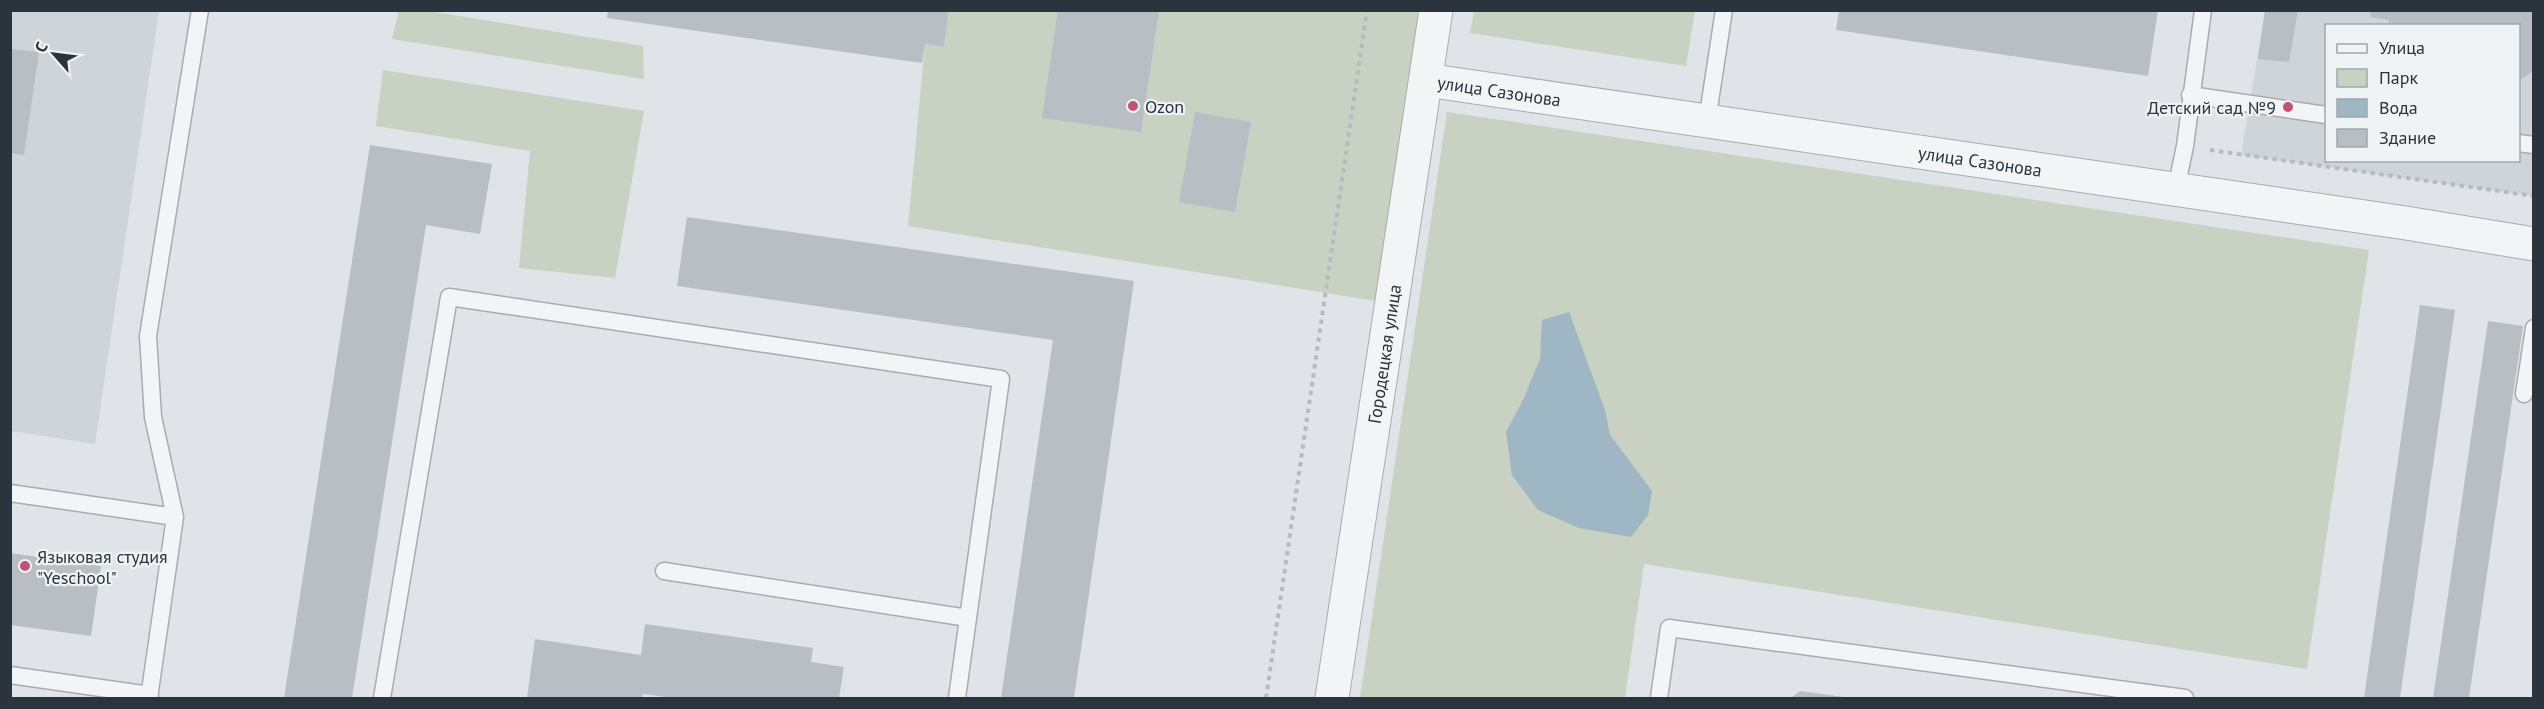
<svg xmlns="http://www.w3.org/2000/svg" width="2544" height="709" font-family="'PT Sans',sans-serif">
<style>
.built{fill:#cfd4d9;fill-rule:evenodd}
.green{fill:#c8d1c2}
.water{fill:#9fb6c4}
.building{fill:#b8bec4}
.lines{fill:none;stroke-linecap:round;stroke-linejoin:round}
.service-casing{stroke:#a6acb1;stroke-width:19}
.minor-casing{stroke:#a6acb1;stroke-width:35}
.tertiary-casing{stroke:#a6acb1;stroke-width:35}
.path{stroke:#b7babe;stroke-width:4;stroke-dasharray:4.5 4.5;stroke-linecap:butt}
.service{stroke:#f3f4f6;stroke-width:16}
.minor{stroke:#f3f4f6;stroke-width:33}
.tertiary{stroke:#f3f4f6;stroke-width:33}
.poi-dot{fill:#c05273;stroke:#f0f3f5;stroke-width:2}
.labels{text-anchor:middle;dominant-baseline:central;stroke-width:4.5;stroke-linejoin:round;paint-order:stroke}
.street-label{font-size:18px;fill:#2a343d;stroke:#f0f3f5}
.poi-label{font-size:18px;fill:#2a343d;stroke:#f0f3f5;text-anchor:start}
</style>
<rect width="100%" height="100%" fill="#e0e4e8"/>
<path class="built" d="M11,11H159L95,444L11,431Z
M2265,11H2533V196L2241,155ZM2326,26H2518V160H2326Z"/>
<path class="green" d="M399,10L428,11L643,46L644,79L392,39Z
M949,11H1421L1376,301L908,226L925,44L944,47Z
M1474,11V10L1695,11L1686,66L1470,33Z
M383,70L644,111L615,278L519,268L530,151L376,126Z
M1447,112L2369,250L2307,669L1644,564L1625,698H1360Z"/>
<path class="water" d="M1569,312L1605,410L1610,435L1652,491L1648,515L1631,537L1579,528L1538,510L1512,475L1506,432L1523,400L1540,359L1542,320Z"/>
<path class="building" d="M608,10H949L944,47L925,44L922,63L607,18Z
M1058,10H1159L1141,132L1042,118Z
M1839,10H2158L2148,76L1836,30Z
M2265,10H2298L2289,62L2258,59Z
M2371,10H2534V70L2518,82V26H2388L2389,20L2370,17Z
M10,49L39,52L24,155L10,153Z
M1195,112L1251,122L1235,212L1179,202Z
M370,145L492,164L480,234L426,225L352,698H284Z
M687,217L1134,281L1074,698H1001L1053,340L677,286Z
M2420,305L2455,310L2400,698H2364Z
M2488,321L2523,326L2469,698H2433Z
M10,553L101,566L91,636L10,625Z
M645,624L813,648L811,662L844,667L839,698H672L643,694L642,698H527L535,639L641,655Z
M1800,691L1844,697V698H1791Z"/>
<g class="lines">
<defs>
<path id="service" d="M2190,95L2326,115
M1707,121L1724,10
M2518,143L2534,145
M2176,189L2185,146L2203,10
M2524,394L2534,328
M10,493L175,517
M664,571L968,618
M10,675L150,695
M149,698L175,517L153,417L148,336L200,10
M382,698L449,297L1001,379L957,698
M1659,698L1669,628L2185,698"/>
<g id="minor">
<path id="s1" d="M1426,80L2406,223L2534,244"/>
</g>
<g id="tertiary">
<path id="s2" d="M1332,698L1436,10"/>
</g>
</defs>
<use href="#service" class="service-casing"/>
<use href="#minor" class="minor-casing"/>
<use href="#tertiary" class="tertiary-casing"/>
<path class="path" d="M2210,150L2534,196
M1266,698L1367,10"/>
<use href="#service" class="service"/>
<use href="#minor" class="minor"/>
<use href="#tertiary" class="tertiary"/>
</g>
<g class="poi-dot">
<circle cx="1133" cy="106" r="6"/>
<circle cx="2288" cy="107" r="6"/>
<circle cx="25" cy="566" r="6"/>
</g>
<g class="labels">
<g class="street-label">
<text stroke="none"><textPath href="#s1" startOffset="74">улица Сазонова</textPath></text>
<text stroke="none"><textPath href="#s1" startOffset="560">улица Сазонова</textPath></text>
<text stroke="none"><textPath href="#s2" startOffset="348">Городецкая улица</textPath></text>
</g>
<g class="poi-label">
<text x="1145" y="106">Ozon</text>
<text x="2276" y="107" text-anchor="end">Детский сад №9</text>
<text x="37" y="556">Языковая студия<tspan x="37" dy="21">"Yeschool"</tspan></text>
</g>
</g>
<rect width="2544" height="709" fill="none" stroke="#2a343d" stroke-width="24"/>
<rect x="2325" y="24" width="195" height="138" fill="#f0f3f5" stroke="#a1a7ab" stroke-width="1.5"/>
<rect x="2337" y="44" width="30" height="9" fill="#f3f4f6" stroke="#a1a7ab" stroke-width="1.5"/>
<text x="2379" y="54" font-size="18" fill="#2a343d">Улица</text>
<rect x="2337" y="69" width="30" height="18" fill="#c8d1c2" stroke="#a1a7ab" stroke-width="1.5"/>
<text x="2379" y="84" font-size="18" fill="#2a343d">Парк</text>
<rect x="2337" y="99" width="30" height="18" fill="#9fb6c4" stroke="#a1a7ab" stroke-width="1.5"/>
<text x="2379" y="114" font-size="18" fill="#2a343d">Вода</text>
<rect x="2337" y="129" width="30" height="18" fill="#b8bec4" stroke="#a1a7ab" stroke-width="1.5"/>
<text x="2379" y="144" font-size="18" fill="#2a343d">Здание</text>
<g transform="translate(54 54) rotate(298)" stroke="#f0f3f5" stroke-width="4.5" paint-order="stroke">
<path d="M0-4.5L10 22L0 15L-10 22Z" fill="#2a343d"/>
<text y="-9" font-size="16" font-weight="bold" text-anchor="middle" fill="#2a343d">С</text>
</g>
</svg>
